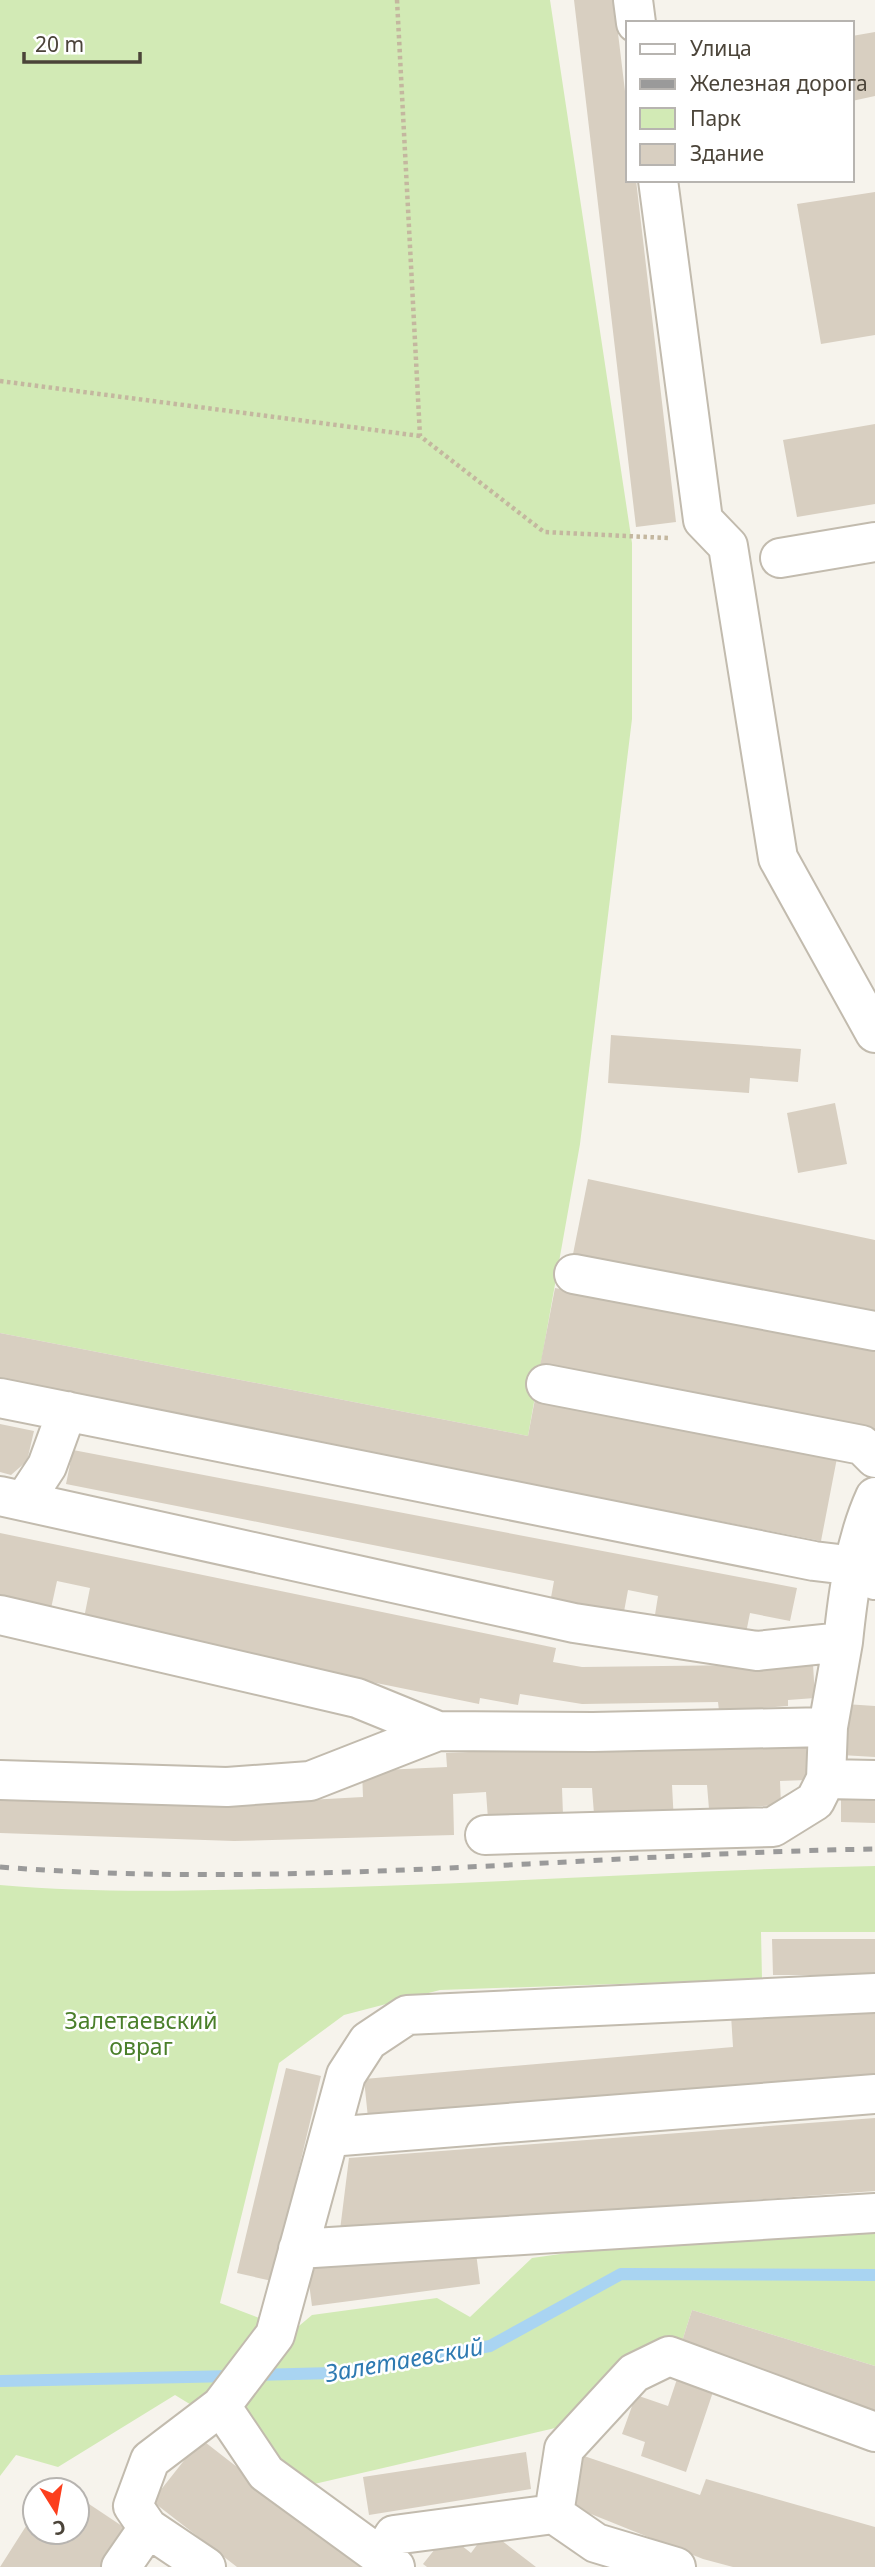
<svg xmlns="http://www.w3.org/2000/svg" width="875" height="2567" font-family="'Noto Sans',sans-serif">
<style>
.green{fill:#d2eab5}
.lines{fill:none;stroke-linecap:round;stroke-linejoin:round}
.stream{stroke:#a9d4f2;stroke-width:12}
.building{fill:#d8cfc1}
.minor-casing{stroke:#c2bbae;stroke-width:42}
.path{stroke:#c4b79f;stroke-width:4.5;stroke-dasharray:3.5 3.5;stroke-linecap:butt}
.minor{stroke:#fff;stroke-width:38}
.rail{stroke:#9a9a9a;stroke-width:5;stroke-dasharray:9 9;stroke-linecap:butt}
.labels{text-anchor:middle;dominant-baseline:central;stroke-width:5;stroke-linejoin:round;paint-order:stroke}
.park-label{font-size:23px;fill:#4a7f2a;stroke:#fff}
.water-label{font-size:24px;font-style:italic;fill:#2e7ab2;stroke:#fff}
</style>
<rect width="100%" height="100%" fill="#f6f3ec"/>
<path class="green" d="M0,0H550L632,543V719L580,1144L528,1436L0,1333Z
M875,1866V1932H761L762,1979L440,1990L344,2015L279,2063L220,2303L293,2331L312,2315L437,2298L470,2317L532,2258L702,2234L875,2229V2366L692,2310L679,2351L644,2347L568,2425L310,2485L268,2452L175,2395L58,2467L16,2455L0,2476V1885C90,1893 175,1891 265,1889C468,1886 672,1870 875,1866Z"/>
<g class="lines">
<path class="stream" d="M252,2375L334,2373L490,2346L621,2274L875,2275
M0,2381L234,2376"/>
</g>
<path class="building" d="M574,0H614L628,116V180H636L676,522L636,527Z
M875,32V96L852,101V36Z
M875,192V335L821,344L797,204Z
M875,424V504L797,517L783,440Z
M611,1035L801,1049L798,1082L750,1078L749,1093L608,1083Z
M835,1103L847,1164L798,1173L787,1113Z
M588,1179L875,1240V1315L573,1254Z
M555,1288L875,1348V1429L540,1366Z
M0,1333L528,1436L535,1399L837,1458L821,1541L0,1380Z
M0,1424L34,1431L27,1461L11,1475L0,1472Z
M73,1450L797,1588L790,1621L750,1613L746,1633L654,1621L658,1596L628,1590L623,1617L550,1603L554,1581L66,1484Z
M0,1533L556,1648L553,1662L582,1667L813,1664L815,1698L788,1700V1706L719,1711L718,1702L582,1704L520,1694L518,1705L480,1698L479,1704L83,1623L90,1588L57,1581L50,1613L0,1603Z
M845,1704L875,1706V1757L841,1755Z
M806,1737L807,1780L780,1781L781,1805L709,1809L707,1785H672L674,1823L595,1827L592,1788H562L563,1815L488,1819L486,1792L453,1794L454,1835L234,1841L0,1833V1797L236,1804L363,1797L362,1771L447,1767L446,1753Z
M841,1798L875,1799V1823L841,1822Z
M772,1939H875V1975H773Z
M875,2003V2075L368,2118L364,2079L733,2047L731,2015Z
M286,2068L321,2076L272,2281L237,2273Z
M875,2118V2191L340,2230L349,2158Z
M475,2245L480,2284L312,2306L307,2268Z
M692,2310L875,2366V2411L679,2351Z
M680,2370L716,2383L686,2472L641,2456L645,2442L622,2434L636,2395L668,2406Z
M201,2439L366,2567H237L152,2501Z
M526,2452L531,2489L369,2515L363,2477Z
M581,2455L700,2495L706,2479L875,2527V2567H733L703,2559L566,2504Z
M77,2496L131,2532L108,2567H0L35,2512V2532H77Z
M488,2530L536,2567H427L423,2564L447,2534L471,2553Z"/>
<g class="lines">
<defs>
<path id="minor" d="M633,0L636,23
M658,180L703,520L728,546L778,858L875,1033
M780,558L875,542
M574,1274L875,1331
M546,1384L862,1445L875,1458
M0,1398L814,1561L856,1566L875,1580
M0,1496L574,1623L757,1651L843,1642C848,1593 855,1541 875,1497
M24,1501L47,1466L67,1411
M0,1615L357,1698L438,1731
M843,1642L828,1727L826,1779L875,1780
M0,1780L227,1787L310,1781L438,1731L593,1732L828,1727
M485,1835L773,1827L815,1801L826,1779
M329,2137L875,2094
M298,2249L875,2213
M221,2406L266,2473L395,2567
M148,2528L206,2567
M381,2556L394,2535L554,2514
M121,2567L148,2528L133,2506L150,2460L221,2406L275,2335L346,2075L368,2041L407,2015L875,1993
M676,2567L596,2543L554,2514L564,2449L634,2373L669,2356L875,2432"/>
</defs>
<use href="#minor" class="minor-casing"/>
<path class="path" d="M397,0L420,436L544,532L668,538
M0,381L420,436"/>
<use href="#minor" class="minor"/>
<path class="rail" d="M0,1867C291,1890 584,1854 875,1849"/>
</g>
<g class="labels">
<g class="park-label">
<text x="141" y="2020">Залетаевский<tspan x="141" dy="26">овраг</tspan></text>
</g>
<g class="water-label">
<text transform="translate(404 2359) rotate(-10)">Залетаевский</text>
</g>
</g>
<rect x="626" y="21" width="228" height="161" fill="#ffffff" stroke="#b7b4b0" stroke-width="2"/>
<rect x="640" y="44" width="35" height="10" fill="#ffffff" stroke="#b7b4b0" stroke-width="2"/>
<text x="690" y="56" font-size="21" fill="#4b4439">Улица</text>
<rect x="640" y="79" width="35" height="10" fill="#9a9a9a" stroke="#b7b4b0" stroke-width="2"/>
<text x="690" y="91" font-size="21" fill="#4b4439">Железная дорога</text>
<rect x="640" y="108" width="35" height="21" fill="#d2eab5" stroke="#b7b4b0" stroke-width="2"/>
<text x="690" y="126" font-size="21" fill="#4b4439">Парк</text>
<rect x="640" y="144" width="35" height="21" fill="#d8cfc1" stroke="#b7b4b0" stroke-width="2"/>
<text x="690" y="161" font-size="21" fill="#4b4439">Здание</text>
<g transform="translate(56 2511) rotate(169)"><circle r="33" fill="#ffffff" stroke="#b7b4b0" stroke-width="2"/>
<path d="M0-5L12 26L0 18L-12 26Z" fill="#fc3f1d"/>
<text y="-10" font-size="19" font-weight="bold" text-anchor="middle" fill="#4b4439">С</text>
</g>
<path d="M24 52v10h116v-10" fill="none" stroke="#4b4439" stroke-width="3.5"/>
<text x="35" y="52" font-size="21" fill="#4b4439" stroke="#ffffff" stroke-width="5" paint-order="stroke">20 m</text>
</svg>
